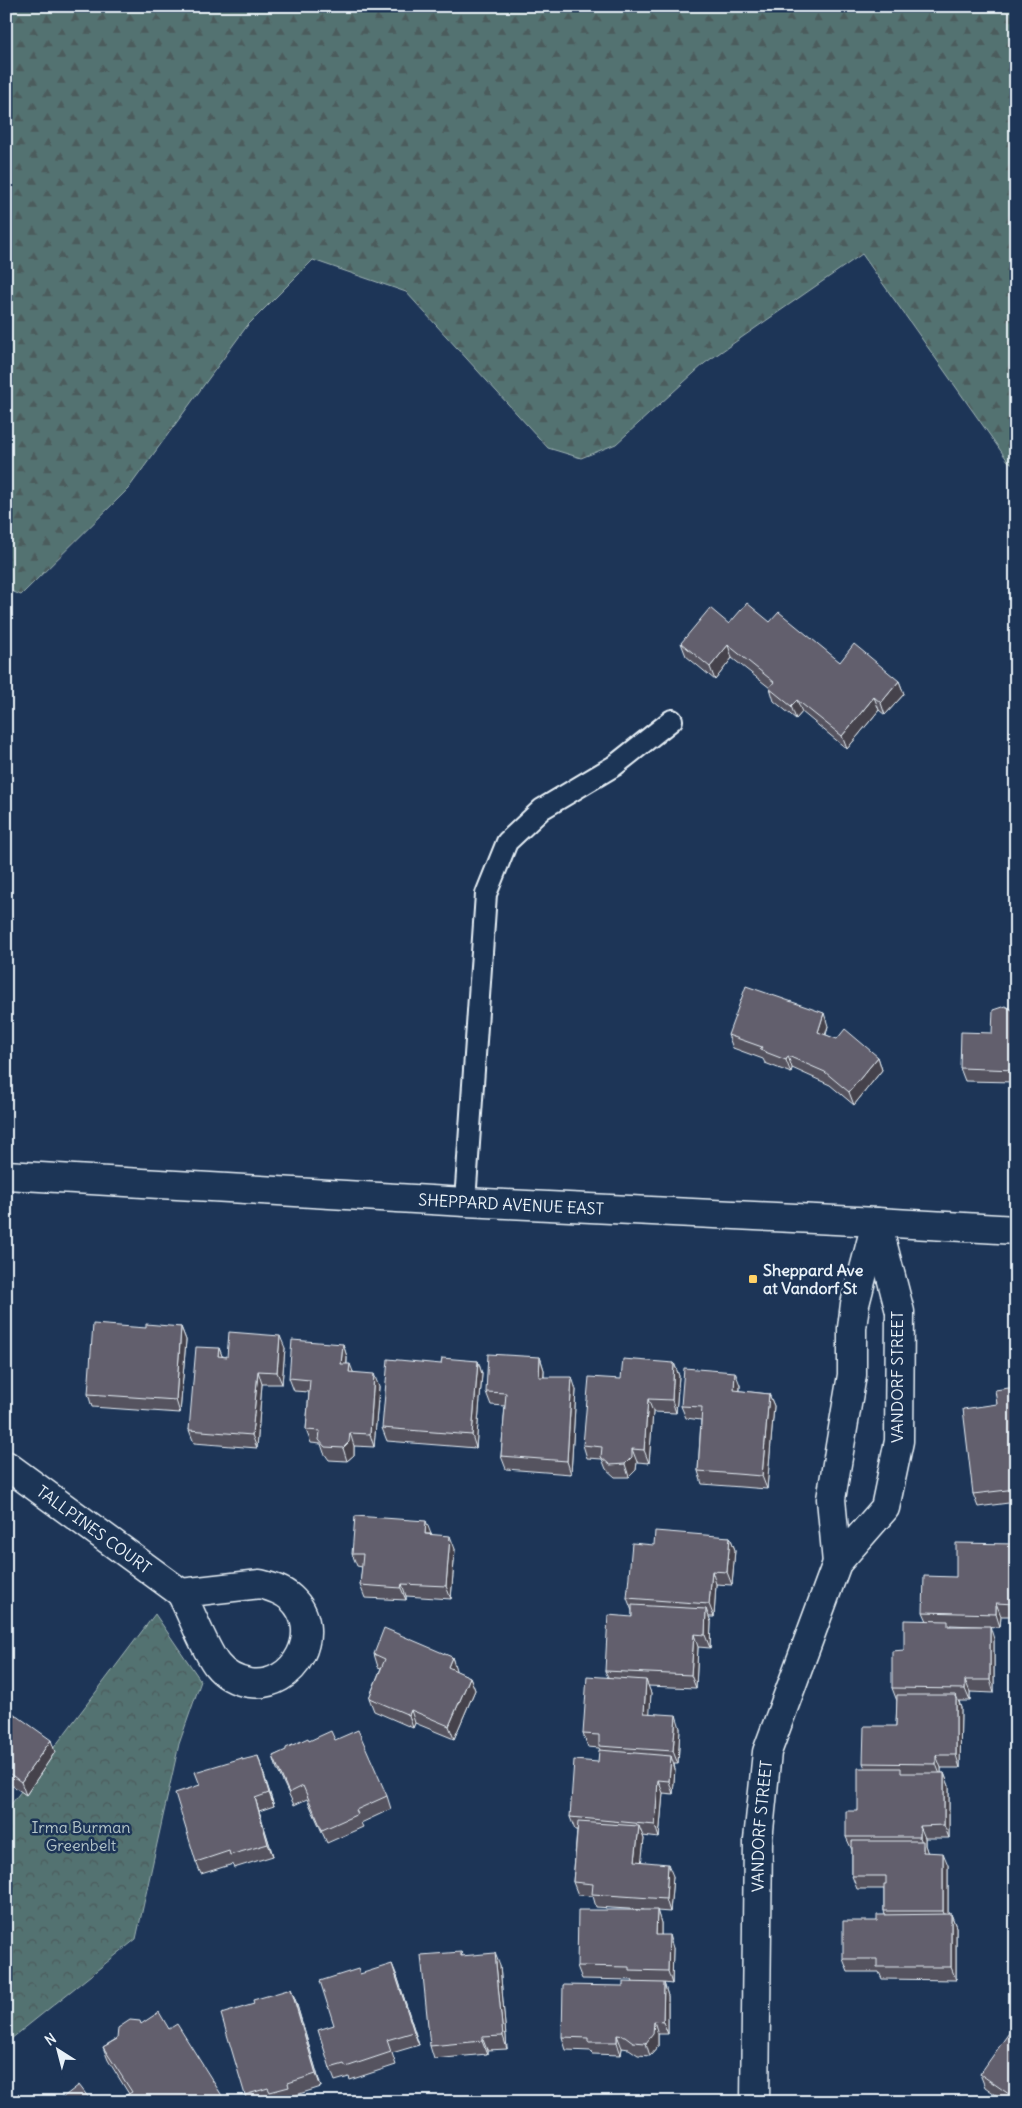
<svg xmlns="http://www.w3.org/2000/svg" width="1022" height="2108" font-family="Delius,sans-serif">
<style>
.forest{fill:url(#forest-firs);stroke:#9eb2b4}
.park{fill:url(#park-crowns);stroke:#9eb2b4}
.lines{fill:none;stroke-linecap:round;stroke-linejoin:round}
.lane-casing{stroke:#e8f1f8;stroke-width:24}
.street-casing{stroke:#e8f1f8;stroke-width:31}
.secondary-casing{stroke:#e8f1f8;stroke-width:31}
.lane{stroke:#1d3557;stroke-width:20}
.street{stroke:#1d3557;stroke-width:28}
.secondary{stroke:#1d3557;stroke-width:28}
.wall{fill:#54525e;stroke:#e8f1f8}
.shaded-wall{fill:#45424c;stroke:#e8f1f8}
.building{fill:#625f6d;stroke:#e8f1f8}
.poi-dot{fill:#ffd166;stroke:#1d3557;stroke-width:2}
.labels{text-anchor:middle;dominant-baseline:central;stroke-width:5;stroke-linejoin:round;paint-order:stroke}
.street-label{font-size:16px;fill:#e8f1f8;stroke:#1d3557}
.poi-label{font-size:16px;font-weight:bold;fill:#e8f1f8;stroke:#1d3557;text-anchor:start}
.park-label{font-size:16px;fill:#b4c5c9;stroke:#1d3557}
</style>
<defs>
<pattern id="forest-firs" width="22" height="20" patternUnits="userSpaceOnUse" patternTransform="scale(1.25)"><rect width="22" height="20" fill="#537271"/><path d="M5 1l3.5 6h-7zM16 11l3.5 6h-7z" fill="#4c5b5c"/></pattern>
<pattern id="park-crowns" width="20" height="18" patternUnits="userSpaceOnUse" patternTransform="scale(1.25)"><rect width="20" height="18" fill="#537271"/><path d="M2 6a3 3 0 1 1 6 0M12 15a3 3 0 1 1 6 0" fill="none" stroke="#4c5b5c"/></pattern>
</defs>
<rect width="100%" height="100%" fill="#1d3557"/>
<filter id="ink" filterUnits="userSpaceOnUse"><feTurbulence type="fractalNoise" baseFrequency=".02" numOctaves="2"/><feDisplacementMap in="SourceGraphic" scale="10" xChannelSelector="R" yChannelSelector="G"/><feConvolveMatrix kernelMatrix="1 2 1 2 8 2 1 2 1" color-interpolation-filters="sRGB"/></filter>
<g filter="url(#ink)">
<path class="forest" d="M6,6H1016V466L1008,461L862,254L705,363L616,444L581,458L548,448L406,292L313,260L247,326L128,489L21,595L6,589Z"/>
<path class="park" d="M155,1614L201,1681L179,1744L136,1939L6,2043V1811Z"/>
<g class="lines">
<defs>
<path id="lane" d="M465,1202L486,894L507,842L542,809L614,766L672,720"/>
<g id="street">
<path id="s1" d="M6,1465L181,1593"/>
<path d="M837,1563L831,1499L852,1375V1328L855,1304L876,1223"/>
<path d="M260,1584C272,1587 282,1590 291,1598C326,1630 295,1690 249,1683C237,1681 225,1675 217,1665C205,1650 191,1612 181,1593Z"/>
<path id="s2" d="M755,2102L758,1840L767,1752L837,1563L885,1508L899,1441L900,1312L877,1222"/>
</g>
<g id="secondary">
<path id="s3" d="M6,1175L465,1202L877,1222L1016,1230"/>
</g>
</defs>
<use href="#lane" class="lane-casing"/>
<use href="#street" class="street-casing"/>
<use href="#secondary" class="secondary-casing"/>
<use href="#lane" class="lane"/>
<use href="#street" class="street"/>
<use href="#secondary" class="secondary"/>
</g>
<path class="wall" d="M770,622L840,662L899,681L904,694L885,715L879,710L847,749L802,712L796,719L774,701L770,688L732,658L715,680L686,656L681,643L729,624Z
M1012,1010H1016V1082L965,1081L960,1068Z
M828,1026L826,1035L878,1057L882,1070L854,1105L830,1085L792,1068L791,1073L765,1063L763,1059L733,1048L728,1035Z
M181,1327L186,1340L180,1413L92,1407L88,1394L146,1328Z
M343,1344L347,1357V1364L353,1372L379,1387L374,1447L354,1446V1455L347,1461L329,1460L324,1453L321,1444L311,1443L306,1430L309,1392L294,1391L289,1378Z
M219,1348L222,1356L227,1357L285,1348L282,1384H262L257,1448L194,1443L189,1430Z
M540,1357L544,1370V1377L576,1390L571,1474L506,1469L501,1456L505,1406L491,1405L486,1392Z
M478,1361L482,1374L476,1448L387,1441L382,1428L441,1364Z
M674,1363L679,1376L676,1413L653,1412L649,1463L637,1462L636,1470L629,1477H615L606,1469L602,1459L587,1458L583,1445L621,1379Z
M740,1385V1391L769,1394L774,1406L767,1489L702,1484L698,1471L701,1420L686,1418L681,1406Z
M1016,1387V1502L978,1507L973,1494L997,1404Z
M431,1534L455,1549L451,1599L406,1596V1600L365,1598L360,1585L362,1567L357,1566L352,1554Z
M730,1537L735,1550L732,1585L716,1584L714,1617H709L711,1622L710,1648L698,1647L696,1688L648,1686L651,1693L649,1714L680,1728L678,1764H674L675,1769L673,1794L663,1793L659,1838L643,1836L644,1839L641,1861L673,1876L670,1912L657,1911L661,1923V1935L673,1948L672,1984L664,1983L668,1996V2034H658V2047L650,2056L638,2055L629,2049L622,2048L621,2055L592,2054L591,2051L566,2050L562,2037L623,1986L633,1982L632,1980L582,1979L577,1966L644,1910L596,1907L593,1896L578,1895L573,1882L577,1830H575L570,1817L598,1762L600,1750L599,1748L588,1747L583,1734L608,1677L605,1671L632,1617V1611L627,1598L654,1545Z
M1016,1546V1616H1001L1000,1627L950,1625V1626L994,1639V1693L970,1692V1701H959L961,1708L960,1768H941V1773H944L949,1786V1838H925V1845L927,1852L948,1865V1914H951L956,1927V1980L882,1979L879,1972H848L843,1959L877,1921L885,1915L884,1911V1889H857L852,1876V1850L846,1837L858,1811L865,1768L863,1763L896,1726L897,1701L892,1688L904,1650L927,1621L923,1612L956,1577Z
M374,1654L452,1657L456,1671L470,1677L475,1690L454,1739L415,1723L413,1728L374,1711L369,1698L381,1668L378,1667Z
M6,1708L55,1752L26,1795L9,1783L6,1787Z
M335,1740L387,1796L391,1809L361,1823L363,1827L327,1843L307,1799L294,1805L277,1769L273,1756L309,1741Z
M243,1760L262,1769L274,1806L259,1811L273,1856L234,1868L233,1864L201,1874L196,1862L200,1785Z
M461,1952L462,1956L500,1966L507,2049L487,2050V2054L434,2059L430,2046Z
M360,1974L397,1976L419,2045L392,2053L396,2065L350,2080L349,2077L335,2081L330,2068L334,2025Z
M291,1989L296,2002L321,2087L293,2096L294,2100L288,2102H248L245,2095L254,2004Z
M141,2024L169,2029L226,2102H121L120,2099L129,2094L108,2060L103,2047Z
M1016,2024V2102H1006L985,2087L980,2074L1015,2033L1013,2028Z"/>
<path class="shaded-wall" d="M728,645L732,658L715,680L710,667Z
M899,681L904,694L885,715L881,703Z
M874,697L879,710L847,749L842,736Z
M797,700L802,712L796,719L791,706Z
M824,1013L828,1026L822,1045L818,1032Z
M788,1056L792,1068L791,1073L786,1060Z
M878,1057L882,1070L854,1105L849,1092Z
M181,1327L186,1340L180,1413L176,1400Z
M280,1336L285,1348L282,1384L277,1372Z
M343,1344L347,1357L346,1376L341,1364Z
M219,1348L224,1361L218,1356Z
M540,1357L544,1370L543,1390L539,1377Z
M478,1361L482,1374L476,1448L472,1435Z
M674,1363L679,1376L676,1413L672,1400Z
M350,1364L355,1377L349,1372Z
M258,1371L262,1384L257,1448L252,1435Z
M735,1372L740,1385L739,1403L734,1390Z
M374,1374L379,1387L374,1447L370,1434Z
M572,1377L576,1390L571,1474L567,1461Z
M769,1394L774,1406L767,1489L762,1476Z
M648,1399L653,1412L649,1463L644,1450Z
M350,1433L354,1446V1455L347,1461L343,1448Z
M632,1449L637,1462L636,1470L629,1477L625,1464Z
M426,1521L431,1534H425Z
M450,1536L455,1549L451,1599L446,1586Z
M730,1537L735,1550L732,1585L727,1572Z
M1015,1544L1016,1546V1609L1014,1604Z
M712,1571L716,1584L714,1617L709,1604Z
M402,1584L406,1596V1600L401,1588Z
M996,1603L1001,1616L1000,1627L996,1614Z
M706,1609L711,1622L710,1648L705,1635Z
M990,1626L994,1639V1693L990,1680Z
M694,1634L698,1647L696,1688L691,1675Z
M452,1657L456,1670L452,1680L448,1667Z
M470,1677L475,1690L454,1739L449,1726Z
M646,1680L651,1693L649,1726L644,1713Z
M965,1680L970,1692V1701L965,1689Z
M956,1695L961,1708L960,1768L956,1755Z
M411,1710L415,1723L413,1728L409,1715Z
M676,1715L680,1728L678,1764L673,1751Z
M51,1740L55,1752L26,1795L21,1782Z
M936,1755L941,1768V1777L936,1764Z
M258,1756L262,1769L274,1806L269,1793Z
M671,1756L675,1769L673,1794L669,1781Z
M944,1773L949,1786V1838L944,1825Z
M6,1775L9,1783L6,1787Z
M658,1780L663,1793L659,1838L655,1825Z
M255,1798L259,1811L273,1856L268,1844Z
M639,1826L644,1839L640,1874L635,1861Z
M920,1826L925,1838V1845L928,1854L923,1852V1846L920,1837Z
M943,1853L948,1865V1924L943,1911Z
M668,1864L673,1876L670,1912L666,1899Z
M657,1910L661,1923V1948L656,1935Z
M951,1914L956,1927V1980L951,1967Z
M669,1935L673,1948L672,1984L668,1971Z
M495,1953L500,1966L507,2049L503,2036Z
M392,1964L397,1976L419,2045L414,2032Z
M664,1983L668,1996V2034L663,2022Z
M291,1989L296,2002L321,2087L316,2074Z
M654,2021L658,2034V2047L650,2056L646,2043Z
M617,2035L622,2048L621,2055L617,2042Z
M482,2037L487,2050V2054L482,2041Z"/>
<path class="building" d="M747,603L770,622L779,612L840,662L854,644L899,681L881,703L874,697L842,736L797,700L791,706L769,688L774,682L728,645L710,667L681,643L710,608L729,624Z
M746,986L824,1013L818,1032L837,1039L845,1029L878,1057L849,1092L825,1072L788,1056L786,1060L760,1050L762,1047L728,1035Z
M1005,1006L1012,1010H1016V1070L960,1068L961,1032L992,1033L993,1010Z
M93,1324L146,1328V1324L181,1327L176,1400L88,1394Z
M229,1332L280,1336L277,1372L258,1371L252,1435L189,1430L196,1347L219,1348L218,1356L227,1357Z
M292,1340L343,1344L341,1364H350L349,1372L374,1374L370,1434L350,1433L349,1442L343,1448L325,1447L319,1440L320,1431L306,1430L310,1380L289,1378Z
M488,1354L540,1357L539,1377H572L567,1461L501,1456L506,1393L486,1392Z
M442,1358L478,1361L472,1435L382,1428L388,1359L441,1364Z
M623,1359L674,1363L672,1400L648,1399L644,1450L632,1449V1457L625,1464L610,1465L601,1457L602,1447L583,1445L589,1377L621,1379Z
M684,1368L735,1372L734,1390L769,1394L762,1476L698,1471L702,1407L681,1406Z
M1016,1387V1489L973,1494L963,1409L997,1404L995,1390Z
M355,1516L426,1521L425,1534L450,1536L446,1586L402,1584L401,1588L360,1585L363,1554H352Z
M655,1531L730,1537L727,1572L712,1571L709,1604L627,1598L632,1543L654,1545Z
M956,1543L1015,1544L1014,1604L996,1603V1614L923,1612L924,1576L956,1577Z
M632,1605L706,1609L705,1635L694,1634L691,1675L605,1671L608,1615L632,1617Z
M904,1620L948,1621V1626H990V1680H965V1689L892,1688V1651L904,1650Z
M384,1628L452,1657L448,1667L470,1677L449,1726L411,1710L409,1715L369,1698L385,1659L374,1654Z
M587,1676L646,1680L644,1713L676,1715L673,1751L599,1746V1735L583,1734Z
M897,1695H956V1755H936V1764L863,1763L864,1726H896Z
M6,1708L51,1740L21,1782L6,1771Z
M358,1730L387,1796L356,1810L358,1814L322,1830L303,1786L289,1793L273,1756L286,1750V1748L308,1738L309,1741L331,1731L335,1740Z
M599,1750L671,1756L669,1781L658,1780L655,1825L570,1817L574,1760L598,1762Z
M258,1756L269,1793L255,1798L268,1844L230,1855L229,1851L196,1862L175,1793L200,1785L195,1772L242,1758V1760Z
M858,1768H901V1773H944V1825L920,1826V1837H846V1811H858Z
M578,1822L639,1826L635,1861L668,1864L666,1899L592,1894L593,1884L573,1882Z
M852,1841H923V1852L943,1853V1911H884V1884H886V1876H852Z
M578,1910H657L656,1935H669L668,1971L629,1970V1967L577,1966Z
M951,1914V1967H877V1959H843V1921H877V1915Z
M461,1952V1956L495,1953L503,2036L482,2037V2041L430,2046L421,1955Z
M392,1964L414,2032L387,2040L391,2052L346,2067L344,2064L330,2068L318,2030L334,2025L320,1981L358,1969L360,1974Z
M623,1982L664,1983L663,2022L654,2021L653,2034L646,2043L633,2042L625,2036L617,2035V2042H588V2038L562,2037L563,1985L623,1986Z
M291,1989L316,2074L288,2083L289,2087L270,2092L268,2088L245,2095L221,2014L254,2004L253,2000Z
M159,2012L169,2029L177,2024L226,2102H122L120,2099L132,2092L103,2047L117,2039L118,2028L130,2020L140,2021L141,2024Z
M1011,2030L1016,2034V2099L980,2074Z
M79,2085L92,2102H57Z"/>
</g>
<rect class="poi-dot" x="748" y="1274" width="10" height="10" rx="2.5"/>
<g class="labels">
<g class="street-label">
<text stroke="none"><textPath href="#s3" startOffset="506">SHEPPARD AVENUE EAST</textPath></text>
<text transform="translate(897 1377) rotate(-90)">VANDORF STREET</text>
<text stroke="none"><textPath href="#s1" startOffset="109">TALLPINES COURT</textPath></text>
<text stroke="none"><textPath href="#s2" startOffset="276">VANDORF STREET</textPath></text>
</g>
<g class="poi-label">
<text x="763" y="1270">Sheppard Ave<tspan x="763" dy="18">at Vandorf St</tspan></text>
</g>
<g class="park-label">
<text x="81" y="1827">Irma Burman<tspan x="81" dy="18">Greenbelt</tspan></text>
</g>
</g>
<rect width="1022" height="2108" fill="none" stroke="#1d3557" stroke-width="25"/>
<rect x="12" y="12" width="997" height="2083" fill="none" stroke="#e8f1f8" stroke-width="2" filter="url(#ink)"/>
<g transform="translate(58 2050) rotate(324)" stroke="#1d3557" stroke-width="4" paint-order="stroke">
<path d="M0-4L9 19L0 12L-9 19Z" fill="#e8f1f8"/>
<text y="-8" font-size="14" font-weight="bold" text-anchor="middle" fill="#e8f1f8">N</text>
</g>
</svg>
